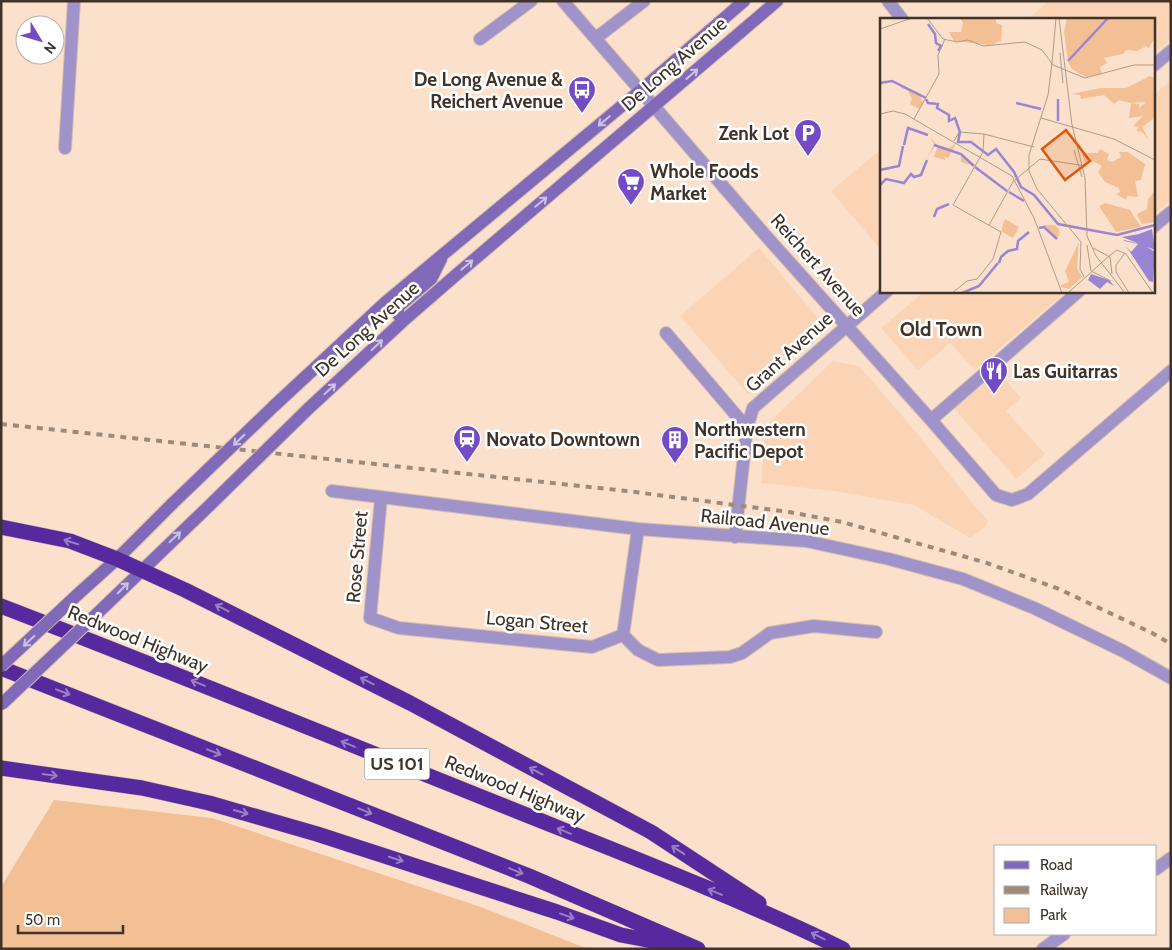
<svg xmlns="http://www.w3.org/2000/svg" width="1172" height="950" font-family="Cabin,sans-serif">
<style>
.built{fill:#fad4b5}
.green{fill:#f3c096}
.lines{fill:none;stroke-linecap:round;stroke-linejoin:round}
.street-casing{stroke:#d5beab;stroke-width:14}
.secondary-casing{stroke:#d5beab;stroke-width:14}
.highway-casing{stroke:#d5beab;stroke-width:16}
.street{stroke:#a093c9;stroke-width:12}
.secondary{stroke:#7f69b8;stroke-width:12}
.highway{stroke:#56299e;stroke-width:15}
.rail{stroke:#9d8a7a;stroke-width:4;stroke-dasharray:6 6;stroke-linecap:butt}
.secondary-bridge-casing{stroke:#d5beab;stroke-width:14;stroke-linecap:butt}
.secondary-bridge{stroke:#7f69b8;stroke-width:12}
.oneway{stroke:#ccc3e3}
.oneway2{stroke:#9a7fc5}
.labels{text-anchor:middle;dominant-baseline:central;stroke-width:5;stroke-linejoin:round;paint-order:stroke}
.shield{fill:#fff;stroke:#797069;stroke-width:1}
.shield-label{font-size:18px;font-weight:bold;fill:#3f3329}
.street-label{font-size:19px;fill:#3f3329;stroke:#fff}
.poi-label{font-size:19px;font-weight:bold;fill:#3f3329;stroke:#fff;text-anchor:start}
.neighbourhood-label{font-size:20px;font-weight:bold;fill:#3f3329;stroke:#fff}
.inset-river{fill:none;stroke:#9a85d4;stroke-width:2.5}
.inset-road{fill:none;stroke:#b09b8b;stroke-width:1}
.view{fill:#e0570d;fill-opacity:0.15;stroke:#e0570d;stroke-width:2.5}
.inset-edge{fill:none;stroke:#3f3329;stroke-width:2.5}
</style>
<rect width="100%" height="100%" fill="#fbe1cc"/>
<path class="built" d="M1048,1H1171V39L1153,54V19H1028Z
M1171,80V200L1153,215V96Z
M881,149V250L831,191Z
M759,248L826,328L748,394L680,316Z
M925,291H1066L975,370L950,343L918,370L881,328Z
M833,361L859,366L911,426L974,505L988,521L985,527L970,538L914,505L833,491L761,483L766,425Z
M996,369L1021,398L1006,411L1045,454L1016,479L952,406Z"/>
<path class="green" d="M54,800L212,818L481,907L588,949H1V887Z"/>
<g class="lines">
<defs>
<path id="street" d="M563,1L766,236L931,420L996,495L1012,500L1028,494L1171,371
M888,1L902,19
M596,38L644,1
M480,39L531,1
M1153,66L1171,51
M65,148L74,1
M1153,227L1171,212
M666,333L747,428
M931,420L1079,291
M332,491L638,529L806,541L889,559L963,579L1034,608L1123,651L1171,678
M381,498L370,618L399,628L592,647L623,635
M735,537L747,428L753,408L887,291
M623,635L638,650L658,660L730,657L742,653L770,633L814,626L876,632
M623,635L638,529
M1156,869L1171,858
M1043,949L1064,934"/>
<path id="secondary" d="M403,321L398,314V307L431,279L441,259
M274,406L387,301L641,90L744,1
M308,409L403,321L456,275L777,1
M77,595L117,559L173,503
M105,606L210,505"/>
<path id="highway" d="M1,527L70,541L117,559L185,590L410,703L651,832L759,903
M1,606C165,669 327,735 489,800C608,848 728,893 843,949
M1,668L529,876L698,949
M1,768L142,788L209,803L317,834L557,912L621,935L674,945"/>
</defs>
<use href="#street" class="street-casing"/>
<use href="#secondary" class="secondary-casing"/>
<use href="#highway" class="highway-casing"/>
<use href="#street" class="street"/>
<use href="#secondary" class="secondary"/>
<use href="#highway" class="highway"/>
<path class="rail" d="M1,424L627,491L789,512L842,522L987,563L1059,589L1152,633L1171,644"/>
<defs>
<path id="secondary-bridge" d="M173,503L274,406
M210,505L308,409
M1,666L77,595
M2,704L105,606"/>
</defs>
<use href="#secondary-bridge" class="secondary-bridge-casing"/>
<use href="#secondary-bridge" class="secondary-bridge"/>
</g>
<defs><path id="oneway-shaft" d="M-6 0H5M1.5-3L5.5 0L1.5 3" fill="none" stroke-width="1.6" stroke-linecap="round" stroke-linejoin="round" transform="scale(1.25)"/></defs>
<g class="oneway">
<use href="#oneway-shaft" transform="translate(692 74) rotate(-41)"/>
<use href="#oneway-shaft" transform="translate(604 121) rotate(140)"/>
<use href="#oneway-shaft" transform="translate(541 202) rotate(-40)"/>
<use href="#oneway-shaft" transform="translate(467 265) rotate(-40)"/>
<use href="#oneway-shaft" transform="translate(377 345) rotate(-43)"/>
<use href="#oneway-shaft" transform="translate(330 389) rotate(-43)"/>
<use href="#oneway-shaft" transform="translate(239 440) rotate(136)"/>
<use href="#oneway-shaft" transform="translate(175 537) rotate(-43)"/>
<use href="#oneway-shaft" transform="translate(123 588) rotate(-45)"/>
<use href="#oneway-shaft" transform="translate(29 641) rotate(137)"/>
</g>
<g class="oneway2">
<use href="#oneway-shaft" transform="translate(71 542) rotate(-163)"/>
<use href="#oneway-shaft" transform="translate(222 608) rotate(-153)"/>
<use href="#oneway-shaft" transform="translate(367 681) rotate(-153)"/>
<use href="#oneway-shaft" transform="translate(198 683) rotate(-158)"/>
<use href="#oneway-shaft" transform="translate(63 692) rotate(21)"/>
<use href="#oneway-shaft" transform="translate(348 744) rotate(-158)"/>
<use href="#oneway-shaft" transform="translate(214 752) rotate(21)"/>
<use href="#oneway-shaft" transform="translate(536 771) rotate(-152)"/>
<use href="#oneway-shaft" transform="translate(50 775) rotate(8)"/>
<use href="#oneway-shaft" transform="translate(365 811) rotate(22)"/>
<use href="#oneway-shaft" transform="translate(241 812) rotate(16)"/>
<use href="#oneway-shaft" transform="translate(564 831) rotate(-158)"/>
<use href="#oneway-shaft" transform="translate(678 850) rotate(-147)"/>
<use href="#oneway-shaft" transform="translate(396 859) rotate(18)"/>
<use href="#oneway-shaft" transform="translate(516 871) rotate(22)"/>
<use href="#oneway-shaft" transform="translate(715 892) rotate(-158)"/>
<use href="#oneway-shaft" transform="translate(567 916) rotate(20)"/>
<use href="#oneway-shaft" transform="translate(818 936) rotate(-154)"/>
</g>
<defs>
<symbol id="bus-pin" viewBox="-11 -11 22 30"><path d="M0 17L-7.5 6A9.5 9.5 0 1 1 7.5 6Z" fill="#744bc4" stroke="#fff"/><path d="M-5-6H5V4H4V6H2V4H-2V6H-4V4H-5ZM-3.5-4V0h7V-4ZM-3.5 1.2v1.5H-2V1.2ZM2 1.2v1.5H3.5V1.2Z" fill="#fff"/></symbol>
<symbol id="parking-pin" viewBox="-11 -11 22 30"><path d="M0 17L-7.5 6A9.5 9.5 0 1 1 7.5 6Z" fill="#744bc4" stroke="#fff"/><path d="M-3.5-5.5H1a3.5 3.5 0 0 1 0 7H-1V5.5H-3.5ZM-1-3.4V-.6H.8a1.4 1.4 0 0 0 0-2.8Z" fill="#fff"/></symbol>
<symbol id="supermarket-pin" viewBox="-11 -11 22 30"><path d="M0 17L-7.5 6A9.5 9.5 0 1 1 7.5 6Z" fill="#744bc4" stroke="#fff"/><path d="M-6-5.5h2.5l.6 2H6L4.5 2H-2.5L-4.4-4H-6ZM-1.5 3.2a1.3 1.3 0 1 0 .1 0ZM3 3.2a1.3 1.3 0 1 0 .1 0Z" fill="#fff"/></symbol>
<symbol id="restaurant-pin" viewBox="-11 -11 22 30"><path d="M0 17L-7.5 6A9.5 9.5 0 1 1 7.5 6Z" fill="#744bc4" stroke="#fff"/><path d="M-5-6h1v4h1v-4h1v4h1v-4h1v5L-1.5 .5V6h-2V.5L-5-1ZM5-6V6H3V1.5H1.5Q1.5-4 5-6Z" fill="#fff"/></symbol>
<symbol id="station-pin" viewBox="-11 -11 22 30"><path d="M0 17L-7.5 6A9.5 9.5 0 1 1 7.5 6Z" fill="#744bc4" stroke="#fff"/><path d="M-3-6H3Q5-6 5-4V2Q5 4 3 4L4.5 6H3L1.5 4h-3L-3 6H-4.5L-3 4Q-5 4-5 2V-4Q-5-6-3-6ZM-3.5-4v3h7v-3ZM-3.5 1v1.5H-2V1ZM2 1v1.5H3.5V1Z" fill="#fff"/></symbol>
<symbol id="building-pin" viewBox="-11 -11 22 30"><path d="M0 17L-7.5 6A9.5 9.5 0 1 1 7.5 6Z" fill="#744bc4" stroke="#fff"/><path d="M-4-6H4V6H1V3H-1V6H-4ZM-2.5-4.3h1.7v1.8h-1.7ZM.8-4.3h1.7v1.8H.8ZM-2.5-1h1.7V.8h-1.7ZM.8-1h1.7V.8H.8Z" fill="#fff"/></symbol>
</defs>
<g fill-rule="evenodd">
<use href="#bus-pin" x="566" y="74" width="32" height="43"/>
<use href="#parking-pin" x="792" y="117" width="32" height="43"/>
<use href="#supermarket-pin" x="615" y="166" width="32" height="43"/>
<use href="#restaurant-pin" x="978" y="355" width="32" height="43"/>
<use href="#station-pin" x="451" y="423" width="32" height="43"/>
<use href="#building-pin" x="659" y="424" width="32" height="43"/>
</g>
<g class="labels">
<rect class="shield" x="364.5" y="748.5" width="65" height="31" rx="4"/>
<g class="shield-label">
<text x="397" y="764">US 101</text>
</g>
<g class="street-label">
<text transform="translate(674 64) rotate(-41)">De Long Avenue</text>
<text transform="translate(818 265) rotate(48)">Reichert Avenue</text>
<text transform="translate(367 329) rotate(-42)">De Long Avenue</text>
<text transform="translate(789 352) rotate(-42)">Grant Avenue</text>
<text transform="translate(765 522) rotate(6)">Railroad Avenue</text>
<text transform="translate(357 557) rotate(-85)">Rose Street</text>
<text transform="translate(537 622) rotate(5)">Logan Street</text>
<text transform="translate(138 639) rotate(22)">Redwood Highway</text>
<text transform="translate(515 789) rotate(22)">Redwood Highway</text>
</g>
<g class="poi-label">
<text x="563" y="79" text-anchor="end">De Long Avenue &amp;<tspan x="563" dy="22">Reichert Avenue</tspan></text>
<text x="789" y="133" text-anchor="end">Zenk Lot</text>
<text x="650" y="171">Whole Foods<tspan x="650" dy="22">Market</tspan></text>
<text x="1013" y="371">Las Guitarras</text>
<text x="694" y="429">Northwestern<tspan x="694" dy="22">Pacific Depot</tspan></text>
<text x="486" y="439">Novato Downtown</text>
</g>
<g class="neighbourhood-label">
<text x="941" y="329">Old Town</text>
</g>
</g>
<g transform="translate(880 18)">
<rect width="275" height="275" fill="#fbe1cc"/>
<path d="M80,0H116V5L122,7L121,23L110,27L74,23L69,14H81L83,5ZM187,0H275V19L269,30L266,28L257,33L246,32L243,36L224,40L227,45L220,49L222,56L206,59L192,51L188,44L184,14ZM270,58L275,60V95L273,101L262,109L269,122L262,114L256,113L259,109L253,108L263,98L249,100L251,85L259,86V90L266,84L250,85L239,82L234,86L224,77L201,81L200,77L191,76L221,70H246ZM20,69H23L39,75L43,85L39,91L30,86L32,81L28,73ZM49,118L58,128L69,130L76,125L73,132L82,136L94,148L81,144V136L72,133L68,140L64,139L66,142L54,139L57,130H61L55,128L47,140L54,126ZM196,120L205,135H217L220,131L229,136L227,142L232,144L241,139L239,134H248L265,146L261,162L255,163L258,179L247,178L246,182L236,176L240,174L239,170L225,164L218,154L222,148L213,143L205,144ZM275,172V204L262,206L257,196L267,191L268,181ZM225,185L250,192L261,209L236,214L219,188ZM125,201L139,209L133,220L121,213ZM163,207H175L180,213L178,220ZM199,224L197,250L202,259L189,271L181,269V267L189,264L185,253Z" fill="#f3c096"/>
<path d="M272,211L275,232L242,219L259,216ZM244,223V222L264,227L275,234L273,264L269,263L246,228L251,234L258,226ZM211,256L229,262L234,268L227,264L220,271L208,262Z" fill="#9a85d4"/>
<path class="inset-river" d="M48,6L55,16L56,25L61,28L58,33M188,43L228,0M0,65L12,63L46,80M46,81L48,85L58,86L57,90L69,97V103L75,100L80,114L78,124H91L108,137L116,131L134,154L141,169L154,177L178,206L237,217L275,207M136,85L161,91M178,103V81M24,127L28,110L48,117M54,127L81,136L94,148M95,149L127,173M0,152L19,148L23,128M0,167L6,161L24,165L31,156L34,159L41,157L47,142M129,174L144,183M54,199L57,191L69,186M159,210L164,209L177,221M119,245L121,239L128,233L137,231L138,223L149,214M82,275L99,268L118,245"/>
<path class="inset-road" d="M47,0L63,21L77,24L88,22L103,28L145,24L162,32L173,47L205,60L254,47H275M179,0L192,107L205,160L207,218L216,238L245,275M0,11L32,0M180,35L183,65M172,45L176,0M172,45L168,77L149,137V153L157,171L201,224L200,251L204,259M0,96L13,93L25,96L132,158L154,200L182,275M161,100L234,121L275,142M34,101L59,56L58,37L65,21M74,123L79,114L104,116L154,129M194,132L202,159M135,162L160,141L206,148M109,207L134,162M207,227L211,253L231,263M213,230L230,239L232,256M245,235L236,247V254L249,275M229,238L237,232L246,236L273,275M72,275L87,263L97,261L113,241L121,214L73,187L103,134L104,116M188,275L229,238"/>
<path class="view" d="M186,112L210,143L185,162L162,131Z"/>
<rect width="275" height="275" class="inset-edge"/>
</g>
<rect width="1172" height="950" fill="none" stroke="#3f3329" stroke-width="5"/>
<rect x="994" y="845" width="162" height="90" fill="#ffffff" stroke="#b2ada9"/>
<rect x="1004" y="861" width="25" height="8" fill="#7f69b8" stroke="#b2ada9"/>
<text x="1040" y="870" font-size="15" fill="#3f3329">Road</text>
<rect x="1004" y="886" width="25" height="8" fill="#9d8a7a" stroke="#b2ada9"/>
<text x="1040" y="895" font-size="15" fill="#3f3329">Railway</text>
<rect x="1004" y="908" width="25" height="15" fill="#f3c096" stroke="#b2ada9"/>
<text x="1040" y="920" font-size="15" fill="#3f3329">Park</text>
<g transform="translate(40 40) rotate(128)"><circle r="24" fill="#ffffff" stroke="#b2ada9"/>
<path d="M0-4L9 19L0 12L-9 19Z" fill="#744bc4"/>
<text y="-8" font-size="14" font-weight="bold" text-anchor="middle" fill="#3f3329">N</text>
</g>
<path d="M18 925v8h105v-8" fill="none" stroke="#3f3329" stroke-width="2.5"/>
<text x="25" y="925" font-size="15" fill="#3f3329" stroke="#ffffff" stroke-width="4" paint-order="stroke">50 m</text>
</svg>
